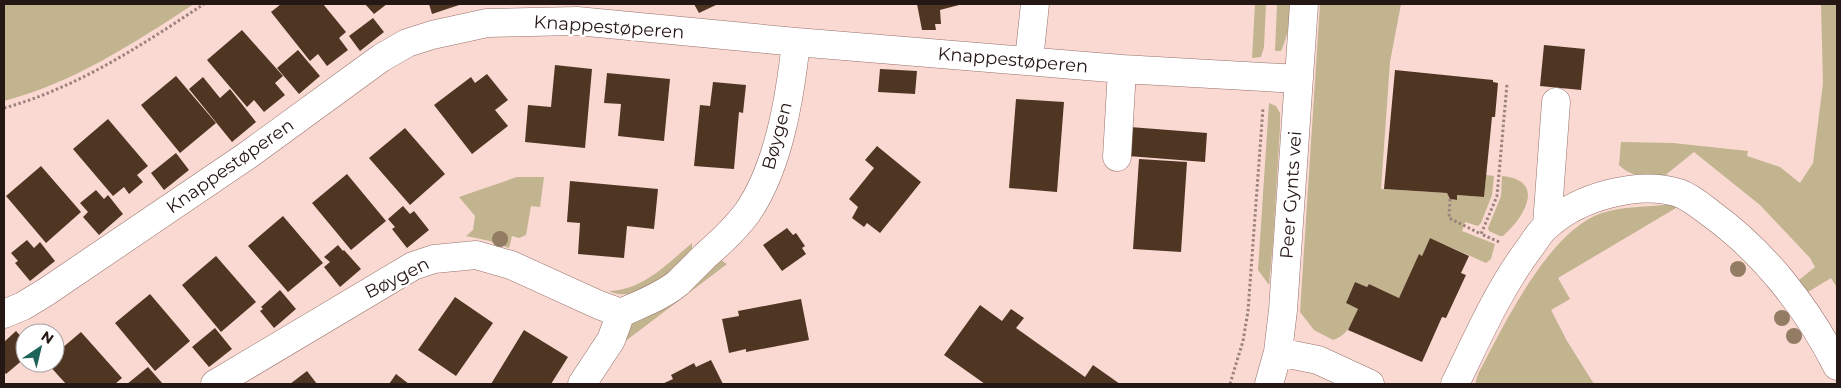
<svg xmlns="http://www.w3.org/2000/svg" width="1841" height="388" font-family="Montserrat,sans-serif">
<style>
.green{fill:#c1b48f}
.building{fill:#4f3622}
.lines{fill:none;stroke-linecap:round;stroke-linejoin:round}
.minor-casing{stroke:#95716a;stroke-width:29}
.path{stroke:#9b827d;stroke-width:3;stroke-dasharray:2.5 2.5;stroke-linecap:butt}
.minor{stroke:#fff;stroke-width:28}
.tree{fill:#927c63}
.labels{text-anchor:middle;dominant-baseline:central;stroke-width:5;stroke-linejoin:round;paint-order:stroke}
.street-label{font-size:18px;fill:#251714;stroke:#fff}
</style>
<rect width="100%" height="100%" fill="#fad9d2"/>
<path class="green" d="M4,4H194C134,43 73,83 4,101Z
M1255,4H1266L1264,47L1261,57L1252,58Z
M1277,4H1291C1290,20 1288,36 1281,51H1275Z
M1320,4H1401L1390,62L1381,189L1447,193L1450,199L1457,200V195L1484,197L1486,175L1494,176L1492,195L1481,223L1478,226L1465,222L1462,231L1495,244L1491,259L1486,263L1430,238L1422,256L1419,254L1399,298L1369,284L1367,287L1355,282L1346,303L1358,309C1352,323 1348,335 1333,340L1314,330L1300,312Z
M1810,4H1837V288L1831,278L1808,292L1799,280L1815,267L1810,258L1760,205L1694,152L1663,177C1646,176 1632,178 1619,165L1621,142L1673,143L1748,151L1747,156L1780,167L1800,183L1813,163L1823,83L1821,5Z
M1269,103L1276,106L1280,113V128L1273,242L1269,285L1258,270Z
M1502,176C1547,180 1524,218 1503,236H1500L1489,231L1488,228L1501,196Z
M517,177H544L540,207L531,206L526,235L519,238L512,236L509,248L490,241L466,236L473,230L475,216L459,197Z
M1663,205H1675L1676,208L1558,278L1570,299L1551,310L1567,341L1594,384H1475L1478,374C1503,327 1548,231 1602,213C1620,207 1643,207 1663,205Z
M692,243V254C674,272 636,305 609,291C643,290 667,264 692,243Z
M721,260L727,264L623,343L625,320Z"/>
<path class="building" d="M281,4H323L346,32L339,38L348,50L327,66L318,54L310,61L271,12Z
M365,4H387L374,14Z
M429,4H462L432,14Z
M694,4H718L699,13Z
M917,4H959V5L940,10L941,24H935L936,30H922Z
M373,18L384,32L360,51L349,36Z
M242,30L283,76L275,83L285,95L264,112L254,100L247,107L207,60Z
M1544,45L1585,49L1581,90L1540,86Z
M298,50L320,76L299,94L277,68Z
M555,65L592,69L585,148L525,142L528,105L551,107Z
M880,69L917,71L915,94L878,92Z
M1395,70L1493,80V82L1498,83L1495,117H1492L1484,197L1457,195V200L1450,199L1447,193L1384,189Z
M607,73L670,79L664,141L618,136L621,104L604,103Z
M487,74L508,100L495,110L508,126L472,154L434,105L471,77L475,83Z
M176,76L216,123L180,153L141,105Z
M203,77L220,98L230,89L256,122L232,142L189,89Z
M713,82L746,85L743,113L739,112L734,169L694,166L700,105L710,106Z
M1016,99L1064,102L1057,192L1009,188Z
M108,119L148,166L137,175L143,182L129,194L124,187L113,196L73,149Z
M1130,127L1207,133L1205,162L1128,156Z
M405,128L445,174L410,205L369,158Z
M877,146L921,182L880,233L867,223L864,227L852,218L858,207L849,199L874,168L865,160Z
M176,153L189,170L164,190L151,173Z
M1139,159L1187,162L1181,252L1133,249Z
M41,166L81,212L46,243L6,196Z
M347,174L386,221L351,250L312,203Z
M570,181L658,189L654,229L627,226L624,258L578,254L580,223L567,222Z
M96,190L104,199L108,195L123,214L99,235L83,217L88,212L80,203Z
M403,206L410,214L414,211L429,230L407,248L392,229L395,227L388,219Z
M283,216L323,263L288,292L248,246Z
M787,228L793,235L796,233L805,246L802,248L806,254L782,271L763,245Z
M1430,238L1469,256L1461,273L1466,275L1446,318L1442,317L1422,362L1348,330L1358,309L1346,303L1355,282L1367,287L1369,284L1399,298L1419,254L1422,256Z
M27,240L34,248L40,242L55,261L30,281L15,263L18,261L11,253Z
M338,245L343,251L344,250L361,269L340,287L324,267L330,262L324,257Z
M216,256L256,302L221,332L182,285Z
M280,290L296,309L274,328L260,311L263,309L261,307Z
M150,294L190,341L155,371L115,323Z
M455,297L493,323L456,376L418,350Z
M801,299L809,340L746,352V349L729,353L722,319L739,316L738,311Z
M980,305L1002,321L1011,309L1024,318L1016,328L1085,377L1093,365L1120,384H985L944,355Z
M215,328L232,349L209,367L192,347Z
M524,330L568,357L551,384H491Z
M16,331L25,341V358L6,374L4,372V342Z
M81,332L122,378L115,384H66L47,363H55V354Z
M711,360L723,384H662L673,379L671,375L694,363L696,367Z
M148,367L163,384H127Z
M307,371L317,384H290Z
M396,374L409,384H389Z"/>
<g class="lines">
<defs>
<path id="minor" d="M1029,60L1035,4
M1117,157L1122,69
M1547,225L1556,102
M4,314L23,306L46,292L248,155L381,58L407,43L432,35L487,23L577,21L796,42L1122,69L1299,79
M1278,352L1318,360L1370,384
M215,384L413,266L434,259L476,255L511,265L599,305L621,313
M582,384L611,340L621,313C640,304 661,297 678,283C687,274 696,265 705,256C720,243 735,229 747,213C779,167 790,97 796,42
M1269,384L1278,352L1283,310L1304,4
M1455,384C1478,337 1499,288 1531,246C1536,239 1541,230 1548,225C1579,197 1638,180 1679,193C1690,197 1701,206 1710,213C1764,252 1807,307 1837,366"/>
</defs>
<use href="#minor" class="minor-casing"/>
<path class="path" d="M4,108C77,88 142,45 204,4
M1450,199L1449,218L1481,234
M1499,242L1481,234L1497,196L1507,84
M1230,384L1243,341L1248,311L1263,108"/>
<use href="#minor" class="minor"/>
</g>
<g class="tree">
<circle cx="500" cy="239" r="8"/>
<circle cx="1738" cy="269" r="8"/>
<circle cx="1782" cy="318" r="8"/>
<circle cx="1794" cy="336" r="8"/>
</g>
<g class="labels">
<g class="street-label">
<text transform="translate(609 27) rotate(4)">Knappestøperen</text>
<text transform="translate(1013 60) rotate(5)">Knappestøperen</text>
<text transform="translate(777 136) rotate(-75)">Bøygen</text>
<text transform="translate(230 166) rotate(-35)">Knappestøperen</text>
<text transform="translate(1291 195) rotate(-86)">Peer Gynts vei</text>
<text transform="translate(397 278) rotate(-27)">Bøygen</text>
</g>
</g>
<rect width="1841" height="388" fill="none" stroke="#251714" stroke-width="10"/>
<g transform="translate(40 348) rotate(35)"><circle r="24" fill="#ffffff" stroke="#a8a2a1"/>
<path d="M0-4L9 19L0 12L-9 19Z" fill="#1e6458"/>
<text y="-8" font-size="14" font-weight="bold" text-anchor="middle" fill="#251714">N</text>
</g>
</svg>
